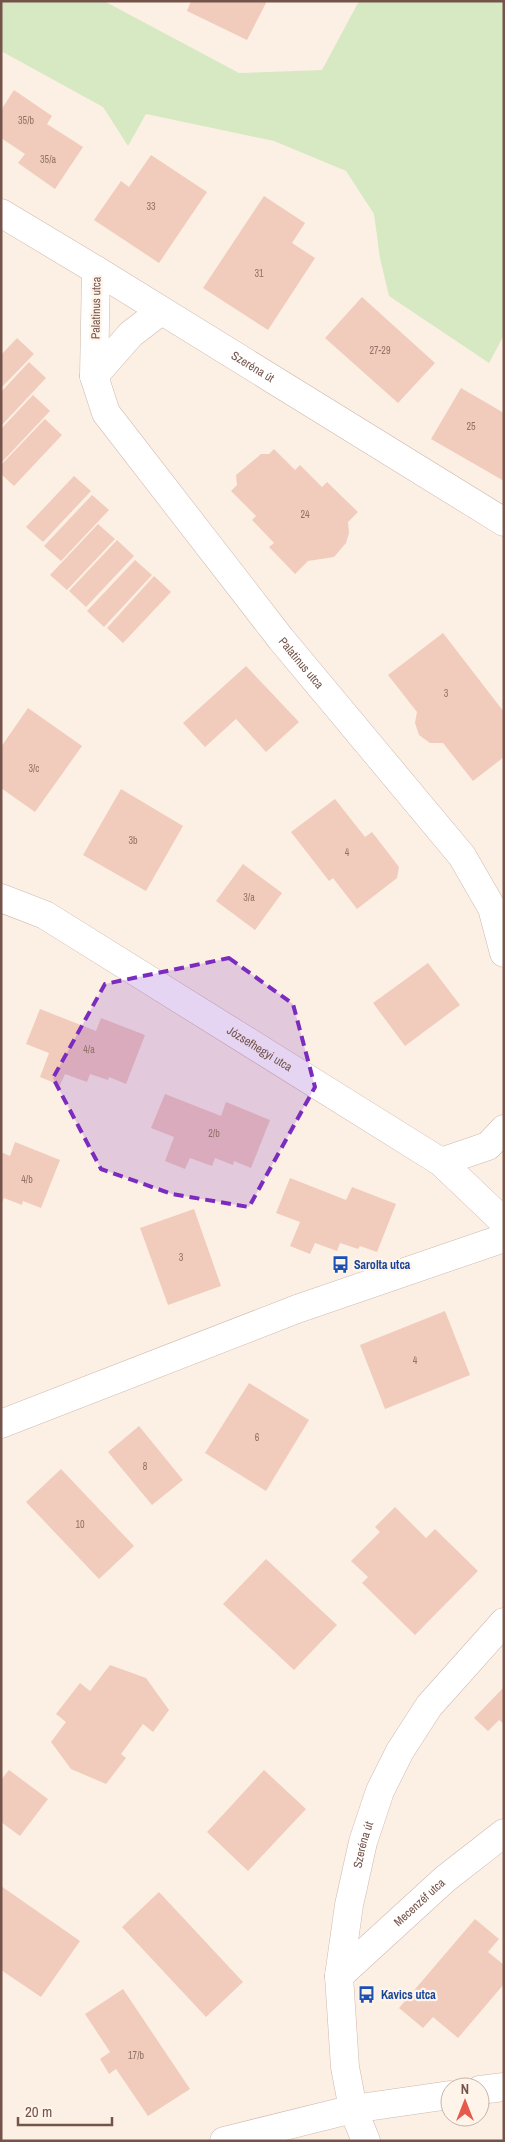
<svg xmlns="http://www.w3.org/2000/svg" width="505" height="2142" font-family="'Archivo Narrow',sans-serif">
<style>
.green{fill:#d7e9c3}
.building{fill:#f1cbbc}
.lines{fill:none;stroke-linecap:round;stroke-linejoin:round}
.street-casing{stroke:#cfb8ae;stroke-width:29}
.street{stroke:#fff;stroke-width:28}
.marked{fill:#7b2cbf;fill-opacity:0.2;stroke:#7b2cbf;stroke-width:4;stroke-dasharray:10 6;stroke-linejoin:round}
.labels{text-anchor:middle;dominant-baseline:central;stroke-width:4.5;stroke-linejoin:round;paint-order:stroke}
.number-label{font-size:10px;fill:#937266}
.street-label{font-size:12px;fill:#74544a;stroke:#fff4ea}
.transit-label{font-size:12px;font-weight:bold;fill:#164399;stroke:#fff4ea;text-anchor:start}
</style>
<rect width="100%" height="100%" fill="#fcf0e4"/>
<path class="green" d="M1,1H104L239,73L322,70L359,1H504V335L489,363L389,296L380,258L374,214L346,171L274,141L146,114L128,146L103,107L1,51Z"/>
<path class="building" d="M191,1H267L247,40L187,11Z
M14,90L52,116L47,124L83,147L55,189L18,163L25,154L1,138V110Z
M151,155L207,192L159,263L94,220L121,181L129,187Z
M264,196L305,223L292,243L315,258L268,330L203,288Z
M362,297L435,363L398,403L325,338Z
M17,338L34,354L1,388V355Z
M29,362L46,378L1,426V392Z
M461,388L504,413V481L431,439Z
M33,395L50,411L2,462L1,429Z
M45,419L62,435L14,486L1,474V465Z
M274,449L295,470L300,465L322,487L327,482L358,512L348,522L349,533L346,543L334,557L308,561L295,574L269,547L274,543L252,520L256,516L231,491L237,485L236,475L261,454H269Z
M74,476L91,491L43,542L26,527Z
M92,495L109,510L61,561L44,546Z
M98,524L115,539L67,590L50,575Z
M117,540L134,556L86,607L69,591Z
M135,560L152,575L104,627L87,611Z
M154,576L171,592L123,643L107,628Z
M443,633L504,712V757L473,781L443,743H430L419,735L415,723L417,712L388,675Z
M246,666L299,722L266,752L236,719L205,747L183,723Z
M28,708L82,746L35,812L1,788V747Z
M121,789L183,826L146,891L83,855Z
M335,799L365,837L372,832L399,867L397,878L357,909L333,878L329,881L291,832Z
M243,864L282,893L255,930L216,901Z
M428,963L460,1005L405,1046L373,1003Z
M40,1009L96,1031L101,1018L145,1035L126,1084L109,1077L108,1080L90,1074L87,1082L65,1074L60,1085L40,1077L49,1053L26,1044Z
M165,1094L221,1116L226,1102L270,1120L251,1168L234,1161L233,1165L215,1158L212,1166L190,1158L185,1169L165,1161L174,1137L151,1128Z
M15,1142L60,1160L41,1208L23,1201L22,1205L4,1198L1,1205V1152L10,1156Z
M290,1178L346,1200L352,1187L396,1204L377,1252L360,1246L358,1249L340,1243L337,1251L315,1243L310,1254L290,1246L300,1222L276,1213Z
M194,1209L221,1286L168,1305L140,1228Z
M445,1311L470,1375L385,1409L360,1345Z
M249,1383L309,1420L266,1491L205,1453Z
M139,1426L183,1480L152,1505L108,1452Z
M61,1469L134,1546L99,1579L26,1502Z
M395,1507L426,1538L435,1529L478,1571L415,1635L362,1583L368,1577L351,1561L380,1532L375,1527Z
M266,1559L337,1625L294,1670L223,1604Z
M110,1665L146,1678L169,1710L153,1732L143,1724L121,1754L126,1758L106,1784L71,1769L51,1742L66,1722L56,1714L80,1683L90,1691Z
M504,1687V1724L499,1720L488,1731L474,1718Z
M9,1770L48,1799L20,1836L1,1822V1780Z
M264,1770L306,1809L248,1871L207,1832Z
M1,1886L80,1941L41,1997L1,1970Z
M159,1892L243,1982L206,2017L122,1927Z
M475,1919L499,1939L488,1952L504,1965V1984L458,2038L433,2017L423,2028L399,2008Z
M123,1989L190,2089L148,2116L116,2069L109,2074L100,2059L110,2052L85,2014Z"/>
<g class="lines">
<defs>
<g id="street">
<path id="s1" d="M1,213L96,270L504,522"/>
<path id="s2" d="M96,270L94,376L106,413L281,639L462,856L492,908L504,953"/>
<path d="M94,376L131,334L161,311"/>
<path id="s3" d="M1,898L45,915L441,1162L504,1222"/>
<path d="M441,1162L488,1146L504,1129"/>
<path d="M1,1424L297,1309L504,1238"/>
<path id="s4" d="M339,1976L445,1879L504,1833"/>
<path d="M480,2090L504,2087"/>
<path d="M224,2141L353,2109L450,2095"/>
<path id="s5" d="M366,2141L353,2109L345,2067L339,1976L349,1905L363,1842L380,1791L400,1751L429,1706L504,1622"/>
</g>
</defs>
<use href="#street" class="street-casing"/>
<use href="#street" class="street"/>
</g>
<path class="marked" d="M229,958L293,1004L315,1087L249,1207L172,1194L101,1169L53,1078L105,984Z"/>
<defs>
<symbol id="bus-bare" viewBox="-9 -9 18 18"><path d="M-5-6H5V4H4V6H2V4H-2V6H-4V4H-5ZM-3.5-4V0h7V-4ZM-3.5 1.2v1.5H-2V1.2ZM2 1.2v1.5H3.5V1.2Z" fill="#1a4fb4" stroke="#fff4ea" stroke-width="2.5" paint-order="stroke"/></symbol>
</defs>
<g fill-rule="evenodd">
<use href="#bus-bare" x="328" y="1252" width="25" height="25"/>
<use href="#bus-bare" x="354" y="1982" width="25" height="25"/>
</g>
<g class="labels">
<g class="number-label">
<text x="26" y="120">35/b</text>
<text x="48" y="159">35/a</text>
<text x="151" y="206">33</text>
<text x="259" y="273">31</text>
<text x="380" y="350">27-29</text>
<text x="471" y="426">25</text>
<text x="305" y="514">24</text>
<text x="446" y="693">3</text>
<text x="34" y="768">3/c</text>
<text x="133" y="840">3b</text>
<text x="347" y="852">4</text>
<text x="249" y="897">3/a</text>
<text x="89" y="1049">4/a</text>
<text x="214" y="1133">2/b</text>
<text x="27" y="1179">4/b</text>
<text x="181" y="1257">3</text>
<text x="415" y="1360">4</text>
<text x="257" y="1437">6</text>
<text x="145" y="1466">8</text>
<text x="80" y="1524">10</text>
<text x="136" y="2055">17/b</text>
</g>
<g class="street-label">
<text transform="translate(96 308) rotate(-89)">Palatinus utca</text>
<text stroke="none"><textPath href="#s1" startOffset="295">Szeréna út</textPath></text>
<text stroke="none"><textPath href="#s2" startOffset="462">Palatinus utca</textPath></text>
<text stroke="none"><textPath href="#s3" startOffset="300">Józsefhegyi utca</textPath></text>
<text stroke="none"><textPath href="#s5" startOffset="302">Szeréna út</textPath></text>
<text stroke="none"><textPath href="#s4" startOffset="109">Mecenzéf utca</textPath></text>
</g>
<g class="transit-label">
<text x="354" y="1265">Sarolta utca</text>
<text x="381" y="1995">Kavics utca</text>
</g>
</g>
<rect width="505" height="2142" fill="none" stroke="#74544a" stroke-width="5"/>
<g transform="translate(465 2102)"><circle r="24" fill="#fff4ea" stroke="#c7b4aa"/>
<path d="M0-4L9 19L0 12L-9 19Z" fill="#e45a4b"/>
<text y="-8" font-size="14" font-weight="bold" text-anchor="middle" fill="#74544a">N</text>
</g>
<path d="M18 2117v8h94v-8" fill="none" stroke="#74544a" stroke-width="2.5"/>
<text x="25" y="2117" font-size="15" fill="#74544a" stroke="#fff4ea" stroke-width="4" paint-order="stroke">20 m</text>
</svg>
